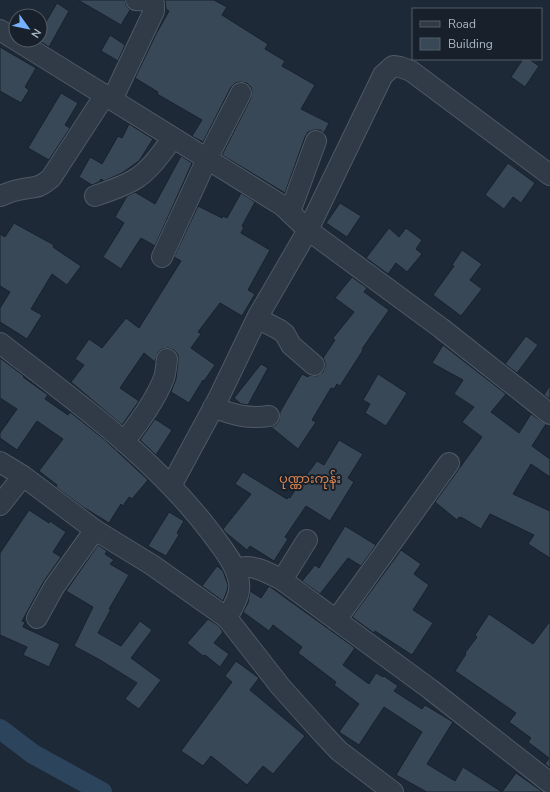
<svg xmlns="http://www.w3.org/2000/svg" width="550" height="792" font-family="'Nunito Sans','Noto Sans Myanmar',sans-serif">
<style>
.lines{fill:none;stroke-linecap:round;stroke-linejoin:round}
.canal{stroke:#2d445d;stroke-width:20}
.building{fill:#394857;stroke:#18222d}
.street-casing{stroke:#4e5965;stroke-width:22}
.street{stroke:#313b47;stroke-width:20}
.labels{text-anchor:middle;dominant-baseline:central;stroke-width:4;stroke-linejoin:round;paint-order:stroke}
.quarter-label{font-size:13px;fill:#da8450;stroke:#17202b}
</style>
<rect width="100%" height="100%" fill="#1d2936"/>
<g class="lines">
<path class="canal" d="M0,729L33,754L102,792"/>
</g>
<path class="building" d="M78,0H125L126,5L130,10L121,25Z
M165,0H214L227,7L222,15L268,44L265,49L285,61L282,66L315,85L301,109L329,123L324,133L320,130H314L308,132L305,137L285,193L222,155L251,98L252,92L251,87L247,83L240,82L235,83L231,87L203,142L192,136L202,120L157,94L158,92L135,78L156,34L169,11L166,9Z
M57,3L69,11L49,47L40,41V32Z
M110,35L125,45L118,61L101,51Z
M0,47L36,68L25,87L29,90L21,103L0,91Z
M523,59H529L539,66L525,87L511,77Z
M61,93L78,103L65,125L70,128L49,160L28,148Z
M129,124L153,139L139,161L122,173L104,181L101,179L99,182L92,185L79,177L90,157L102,164L118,136L122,138Z
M181,156L192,163L155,246L141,238L121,269L103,257L124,223L115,217L127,196L135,192L155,204Z
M508,163L535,183L521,203L513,197L504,209L485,195Z
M241,193L255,202L242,226L244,227L241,233L270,250L248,290L255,294L242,316L220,303L198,332L201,334L191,348L215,365L204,381L203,380L189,403L171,392L176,379L178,361V355L174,350L168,348L162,349L158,352L155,362L144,353L120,388L139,401L122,425L71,382L84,365L75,359L89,339L102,348L126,318L139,328L181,261L174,257L198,206L222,218L223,216L227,218Z
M340,203L361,216L347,237L326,223Z
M14,223L54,245L53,247L81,266L67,285L52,274L31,309L42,315L27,339L0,322V308L10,292L0,286V234L5,237Z
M389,228L399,237L406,228L422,240L416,249L422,254L407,272L396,263L388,274L366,258Z
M462,250L482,264L470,280L482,289L461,316L433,295L454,266L452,265Z
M352,277L367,288L364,292L389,310L362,349L363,350L340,386L337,384L334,389L331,388L312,420L316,422L298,449L271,427L276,425L279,421L280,412L302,374L308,377L309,375L317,376L323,372L325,367V362L323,358L335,340L333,338L354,312L335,298Z
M526,336L538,345L517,373L505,364Z
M443,345L506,394L491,412L519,433L531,414L546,424L532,446L550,459V477L531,464L513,494L550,511V558L528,544L534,535L490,514L481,529L461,517L460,518L459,517L457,520L435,502L482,437L462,422L474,407L454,394L463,380L432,363Z
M0,358L24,376L23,377L48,395L45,399L68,415L70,412L105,440L148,480L132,499L129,497L123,506L121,504L109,523L83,507L56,487L57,485L39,471L63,439L37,421L17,450L0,438V433L17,409L0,398Z
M261,364L268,368L248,405L241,404L234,398Z
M378,374L407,393L386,426L365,413L370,404L363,400Z
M550,385V399L544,395Z
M155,419L172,430L156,455L140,440Z
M339,440L363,454L348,478L354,482L330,521L306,506L285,537L288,539L274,561L250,546L247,550L225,532L223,529L251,494L235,484L243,472L287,499L288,497L290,498L303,478H304L317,461L324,465Z
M29,510L49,523L50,521L66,532L53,552L61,557L44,581L22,621L25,622L23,627L60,644L49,667L23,655L27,647L0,635V553Z
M169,512L184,521L177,533L179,535L166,556L148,546Z
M345,526L376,545L361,566L348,558L320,594L302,581L315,565L319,568Z
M98,545L107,551L105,554L114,560L110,564L129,575L109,609H111L98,633L121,646L140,621L152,630L131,658L161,680L139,709L125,699L137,683L100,660L74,646L93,607L66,591Z
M401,550L421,564L414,574L429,585L413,610L433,623L412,655L375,631L374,633L352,617Z
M217,566L223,571L228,585L227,591L223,601L202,586Z
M269,586L355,648L343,665L369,684L376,673L383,677L384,676L398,686L394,691L422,709L425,705L453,722L427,764L455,781L463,767L502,792L516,773L543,792H427L396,775L422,732L384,707L359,745L339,732L359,704L334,685L336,682L298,653L302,647L273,625L269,631L243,612L248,603L250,591L261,598Z
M489,614L533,644L550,621V768L545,764L549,758L528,742L531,738L509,722L516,713L455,671L466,654L465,653L477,637L475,635Z
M208,619L219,626L223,632L214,643L229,654L220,667L205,655L203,656L187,643Z
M236,661L259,678L250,690L305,736L273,774L263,766L247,785L211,756L203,766L181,751L232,682L225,676Z"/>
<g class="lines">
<defs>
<path id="street" d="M0,30L16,40
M16,40L283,206L308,230L441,328L550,414
M112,100L154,11V4L150,1L136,0
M0,196C6,194 12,191 18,190C35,186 37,190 51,178L105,95
M95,196C109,191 125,186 137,178C152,168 162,152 173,138
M290,212L316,141
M162,257L207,159L241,93
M257,318L280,330L285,334L291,345L314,365
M0,343C75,401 155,458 212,534C222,548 234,562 238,578C243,593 233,606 227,618
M213,407C233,415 248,419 269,416
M124,442C139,422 155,401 164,378C166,372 166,365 167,359
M0,462L23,476L95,530L152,565L227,618L280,686L323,734L339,751L393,792
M171,486L218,399L257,318L308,230L383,75L393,66L400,67L411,71L550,175
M0,505L23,476
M235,569C252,563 267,572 282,580L430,689L550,783
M282,580L307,540
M37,618L54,587L95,530
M336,620L449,463"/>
</defs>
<use href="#street" class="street-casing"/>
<use href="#street" class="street"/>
</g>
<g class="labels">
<g class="quarter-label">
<text x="310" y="479">ပုဏ္ဏားကုန်း</text>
</g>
</g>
<rect x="412" y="8" width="130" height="52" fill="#17202b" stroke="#525c68"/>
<rect x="420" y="21" width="20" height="6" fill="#313b47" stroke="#525c68"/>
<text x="448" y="28" font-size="12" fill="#aab6c4">Road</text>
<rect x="420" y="38" width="20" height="12" fill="#394857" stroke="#525c68"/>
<text x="448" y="48" font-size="12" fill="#aab6c4">Building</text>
<g transform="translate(28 28) rotate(123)"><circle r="19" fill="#17202b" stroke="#525c68"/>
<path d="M0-3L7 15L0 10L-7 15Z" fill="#75b1ff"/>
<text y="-6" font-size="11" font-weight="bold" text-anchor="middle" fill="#aab6c4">N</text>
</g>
</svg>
